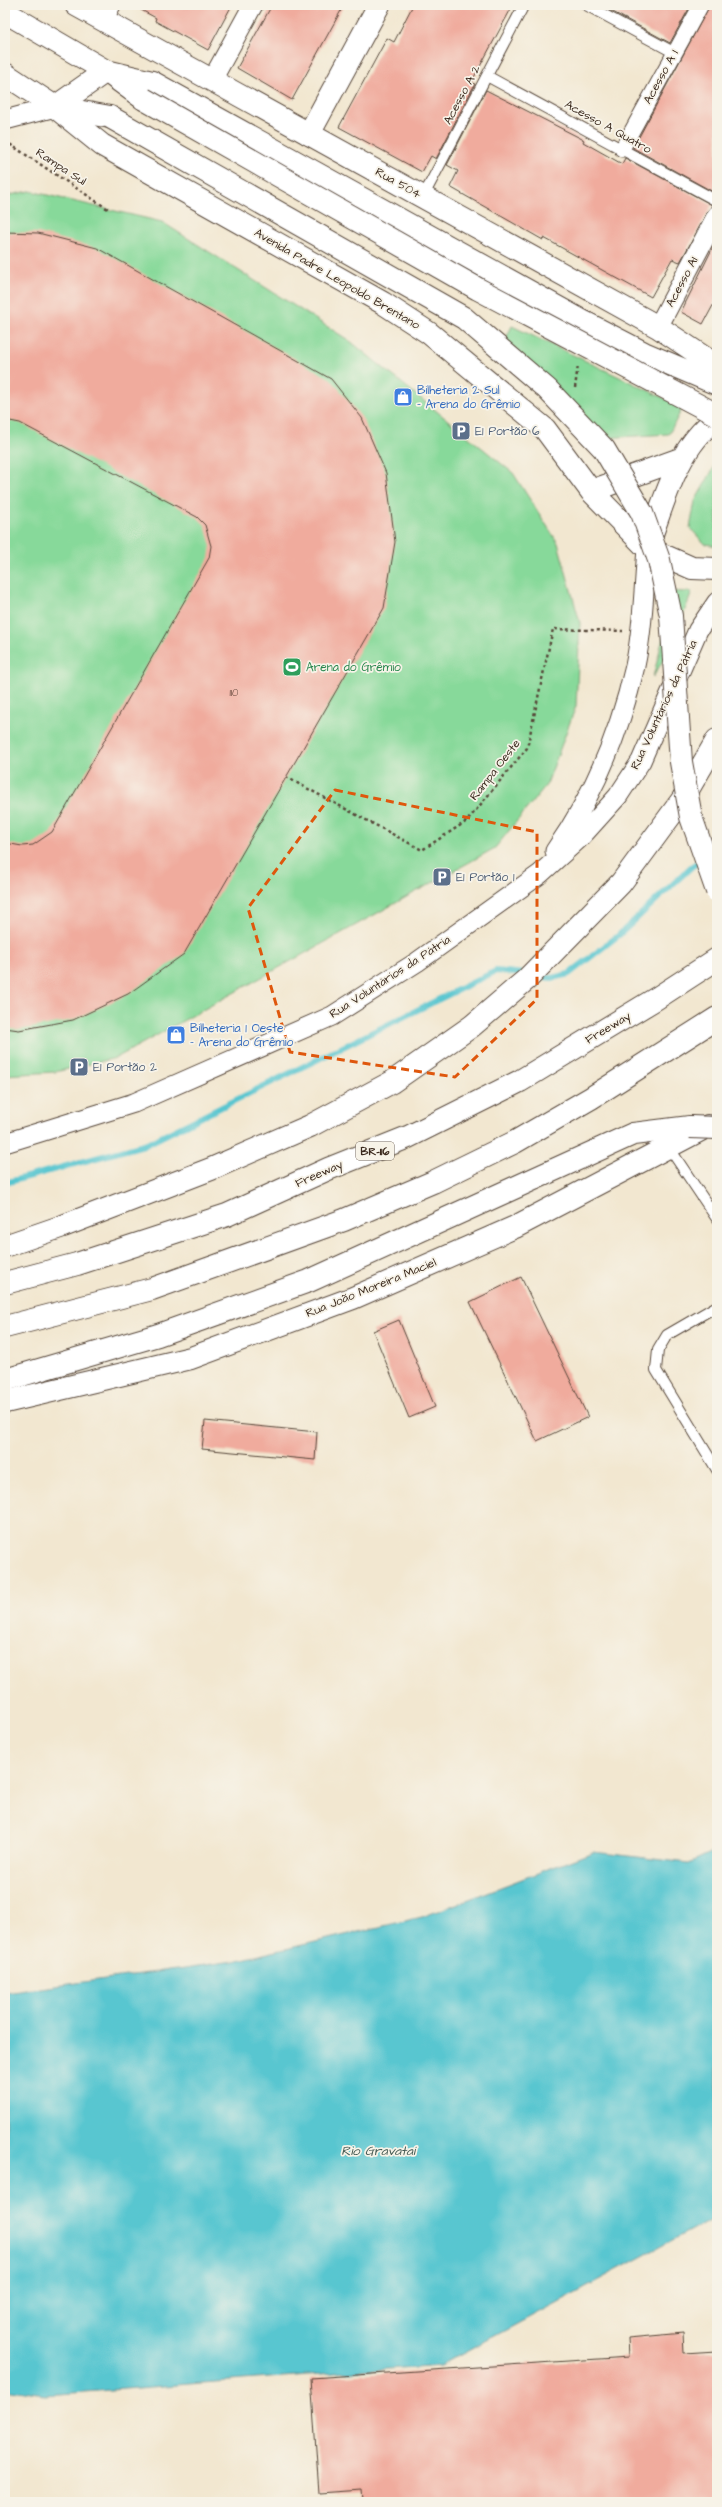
<svg xmlns="http://www.w3.org/2000/svg" width="722" height="2507" font-family="'Architects Daughter',sans-serif">
<style>
.green{fill:#87d99a;stroke:#61825c}
.water{fill:#59c6d0;stroke:#4a7877}
.lines{fill:none;stroke-linecap:round;stroke-linejoin:round}
.stream{stroke:#59c6d0;stroke-width:6}
.building{fill:#f0ab9d}
.service-casing{stroke:#564639;stroke-width:12}
.pedestrian-casing{stroke:#564639;stroke-width:17}
.minor-casing{stroke:#564639;stroke-width:21}
.tertiary-casing{stroke:#564639;stroke-width:24}
.secondary-casing{stroke:#564639;stroke-width:24}
.motorway-casing{stroke:#564639;stroke-width:24}
.path{stroke:#564639;stroke-width:2.5;stroke-dasharray:3 3;stroke-linecap:butt}
.service{stroke:#fff;stroke-width:10}
.pedestrian{stroke:#fff;stroke-width:15}
.minor{stroke:#fff;stroke-width:19}
.tertiary{stroke:#fff;stroke-width:22}
.secondary{stroke:#fff;stroke-width:22}
.motorway{stroke:#fff;stroke-width:22}
.motorway-bridge-casing{stroke:#564639;stroke-width:24;stroke-linecap:butt}
.motorway-bridge{stroke:#fff;stroke-width:22}
.marked{fill:none;stroke:#df570d;stroke-width:3;stroke-dasharray:8 5;stroke-linejoin:round}
.labels{text-anchor:middle;dominant-baseline:central;stroke-width:3.5;stroke-linejoin:round;paint-order:stroke}
.number-label{font-size:10px;fill:#684a3e}
.shield{fill:#f7f3e8;stroke:#73665b;stroke-width:1}
.shield-label{font-size:11px;font-weight:bold;fill:#3b2a1e}
.street-label{font-size:12px;fill:#3b2a1e;stroke:#f7f3e8}
.shop-label{font-size:12px;fill:#366cbe;stroke:#f7f3e8;text-anchor:start}
.service-label{font-size:12px;fill:#4e5e75;stroke:#f7f3e8;text-anchor:start}
.leisure-label{font-size:12px;fill:#27864d;stroke:#f7f3e8;text-anchor:start}
.water-label{font-size:13px;font-style:italic;fill:#445953;stroke:#f7f3e8}
</style>
<rect width="100%" height="100%" fill="#f7f3e8"/>
<filter id="ink" filterUnits="userSpaceOnUse"><feTurbulence type="fractalNoise" baseFrequency=".025" numOctaves="2"/><feDisplacementMap in="SourceGraphic" scale="8" xChannelSelector="R" yChannelSelector="G"/><feConvolveMatrix kernelMatrix="1 2 1 2 8 2 1 2 1" color-interpolation-filters="sRGB"/></filter>
<filter id="wash" filterUnits="userSpaceOnUse"><feTurbulence type="fractalNoise" baseFrequency=".012" numOctaves="4" result="noise"/><feDisplacementMap in="SourceGraphic" scale="16" xChannelSelector="R" yChannelSelector="G"/><feGaussianBlur stdDeviation="0.9" result="paint"/><feColorMatrix in="noise" values="0 0 0 0 0 0 0 0 0 0 0 0 0 0 0 0 0 1.4 0 .05"/><feComposite in="paint" operator="in"/></filter>
<g filter="url(#wash)">
<rect width="100%" height="100%" fill="#f2e7d0"/>
<path class="green" d="M30,191L162,222L350,341L513,473L558,543L580,623L576,706L547,784L495,848L116,1058L55,1072L5,1075V196Z
M512,326L683,407L669,434L604,438L501,348Z
M717,462V546L705,544L690,528L695,501Z
M659,591L692,592L670,649L653,677L664,634Z"/>
<path class="water" d="M717,1850V2216L441,2365L45,2395L5,2389V1993L234,1961L422,1917L593,1852L689,1863Z"/>
<g class="lines">
<path class="stream" d="M536,976L552,978L569,974L619,935L691,867L717,849
M5,1183L147,1144L496,971L525,974"/>
</g>
<g id="blocks">
<path class="building" d="M132,5H232L208,50L155,21L156,18Z
M272,5H344L292,100L237,68Z
M413,5H513L471,83L475,84L436,159L431,156L422,172L339,127L387,38L394,42Z
M600,5H691L670,43Z
M710,5H717V194L633,148Z
M486,90L584,140L583,142L622,164L625,158L712,205L680,262L672,259L651,297L544,238L543,240L450,187L458,171L447,165Z
M5,232L38,233L97,248L331,379L362,418L386,473L395,542L384,608L184,954L128,994L73,1020L19,1030L5,1028V843L22,846L33,845L52,832L209,558L211,546L205,525L197,517L20,423L5,420Z
M717,239V298L703,324L681,312Z
M521,1277L588,1417L537,1441L470,1302Z
M399,1320L435,1407L409,1418L373,1331Z
M205,1421L317,1432L315,1460L202,1449Z
M683,2333L684,2353L716,2351L717,2502H363L362,2490L319,2493L311,2378L629,2357L628,2338Z"/>
</g>
</g>
<g filter="url(#ink)">
<use href="#blocks" fill-opacity="0" stroke="#564639" stroke-width="1"/>
<g class="lines">
<defs>
<path id="service" d="M586,5L675,53
M487,76L717,201
M423,197L524,5
M668,1146L717,1219
M717,1306L667,1335L658,1350L656,1370L717,1470"/>
<path id="pedestrian" d="M622,149L701,5"/>
<path id="minor" d="M103,20L111,5
M212,80L253,5
M5,120L55,107
M658,327L717,215
M555,851C594,795 620,732 635,666C643,628 644,587 647,548
M5,1143L134,1103L332,1016L417,962L540,874L581,837L618,796L641,761L698,630L717,602"/>
<path id="tertiary" d="M309,134L379,5
M5,1402L191,1358L353,1298L515,1227L708,1126"/>
<path id="secondary" d="M76,5L658,327L717,366
M5,74L55,107L102,145L383,303L429,333L545,429L591,491L647,548L692,568L717,569
M55,107L106,71L152,82L584,322L644,353L717,384
M591,491L680,459
M647,548C664,502 676,449 717,418"/>
<path id="motorway" d="M5,12L106,71L144,99
M55,107L110,117
M5,1246L63,1226L211,1169L310,1126L392,1082L472,1026L527,979L621,883L682,800L717,740
M5,1283L77,1264L227,1215L328,1169L408,1137L520,1081L657,998L717,959
M5,1327L152,1289L344,1220L433,1182L515,1142L591,1098L717,1018
M5,1380L158,1335L309,1281L633,1134L690,1127"/>
</defs>
<use href="#service" class="service-casing"/>
<use href="#pedestrian" class="pedestrian-casing"/>
<use href="#minor" class="minor-casing"/>
<use href="#tertiary" class="tertiary-casing"/>
<use href="#secondary" class="secondary-casing"/>
<use href="#motorway" class="motorway-casing"/>
<path class="path" d="M5,141L108,209
M575,388L578,365
M286,777L422,850L467,821L527,748L553,629L623,631"/>
<use href="#service" class="service"/>
<use href="#pedestrian" class="pedestrian"/>
<use href="#minor" class="minor"/>
<use href="#tertiary" class="tertiary"/>
<use href="#secondary" class="secondary"/>
<use href="#motorway" class="motorway"/>
<defs>
<path id="motorway-bridge" d="M144,99L478,289L717,415
M110,117L464,318L547,389L604,449L642,513L659,560L671,616L681,762L691,817L717,891
M690,1127L717,1128"/>
</defs>
<use href="#motorway-bridge" class="motorway-bridge-casing"/>
<use href="#motorway-bridge" class="motorway-bridge"/>
</g>
</g>
<path class="marked" d="M335,790L537,832V999L455,1077L290,1052L248,908Z"/>
<defs>
<symbol id="shop-square" viewBox="-11 -11 22 22"><rect x="-9" y="-9" width="18" height="18" rx="4" fill="#3f7fe0" stroke="#f7f3e8"/><path d="M-5-2.5h2.3a2.7 3.5 0 0 1 5.4 0H5L5.5 6h-11ZM-1.5-2.5h3a1.5 2.3 0 0 0-3 0Z" fill="#fff"/></symbol>
<symbol id="parking-square" viewBox="-11 -11 22 22"><rect x="-9" y="-9" width="18" height="18" rx="4" fill="#5c6f8a" stroke="#f7f3e8"/><path d="M-3.5-5.5H1a3.5 3.5 0 0 1 0 7H-1V5.5H-3.5ZM-1-3.4V-.6H.8a1.4 1.4 0 0 0 0-2.8Z" fill="#fff"/></symbol>
<symbol id="stadium-square" viewBox="-11 -11 22 22"><rect x="-9" y="-9" width="18" height="18" rx="4" fill="#2e9e5b" stroke="#f7f3e8"/><path d="M0-5a6.5 5 0 1 0 0 10a6.5 5 0 1 0 0-10ZM-3.5-1.8h7v3.6h-7Z" fill="#fff"/></symbol>
</defs>
<g fill-rule="evenodd">
<use href="#shop-square" x="392" y="386" width="22" height="22"/>
<use href="#parking-square" x="450" y="420" width="22" height="22"/>
<use href="#stadium-square" x="281" y="656" width="22" height="22"/>
<use href="#parking-square" x="431" y="866" width="22" height="22"/>
<use href="#shop-square" x="165" y="1024" width="22" height="22"/>
<use href="#parking-square" x="68" y="1056" width="22" height="22"/>
</g>
<g class="labels">
<g class="number-label">
<text x="234" y="693">110</text>
</g>
<rect class="shield" x="356" y="1142" width="38" height="18" rx="3"/>
<g class="shield-label">
<text x="375" y="1151">BR-116</text>
</g>
<g class="street-label">
<text transform="translate(661 77) rotate(-61)">Acesso A 1</text>
<text transform="translate(462 95) rotate(-62)">Acesso A 2</text>
<text transform="translate(608 127) rotate(29)">Acesso A Quatro</text>
<text transform="translate(61 167) rotate(33)">Rampa Sul</text>
<text transform="translate(398 183) rotate(29)">Rua 504</text>
<text transform="translate(337 279) rotate(30)">Avenida Padre Leopoldo Brentano</text>
<text transform="translate(682 282) rotate(-62)">Acesso A1</text>
<text transform="translate(664 705) rotate(-65)">Rua Voluntários da Pátria</text>
<text transform="translate(495 770) rotate(-52)">Rampa Oeste</text>
<text transform="translate(390 977) rotate(-33)">Rua Voluntários da Pátria</text>
<text transform="translate(608 1028) rotate(-31)">Freeway</text>
<text transform="translate(319 1174) rotate(-24)">Freeway</text>
<text transform="translate(371 1288) rotate(-22)">Rua João Moreira Maciel</text>
</g>
<g class="shop-label">
<text x="417" y="390">Bilheteria 2 Sul<tspan x="417" dy="14">- Arena do Grêmio</tspan></text>
<text x="190" y="1028">Bilheteria 1 Oeste<tspan x="190" dy="14">- Arena do Grêmio</tspan></text>
</g>
<g class="service-label">
<text x="475" y="431">E1 Portão 6</text>
<text x="456" y="877">E1 Portão 1</text>
<text x="93" y="1067">E1 Portão 2</text>
</g>
<g class="leisure-label">
<text x="306" y="667">Arena do Grêmio</text>
</g>
<g class="water-label">
<text x="378" y="2151">Rio Gravataí</text>
</g>
</g>
<rect width="722" height="2507" fill="none" stroke="#f7f3e8" stroke-width="20"/>
</svg>
